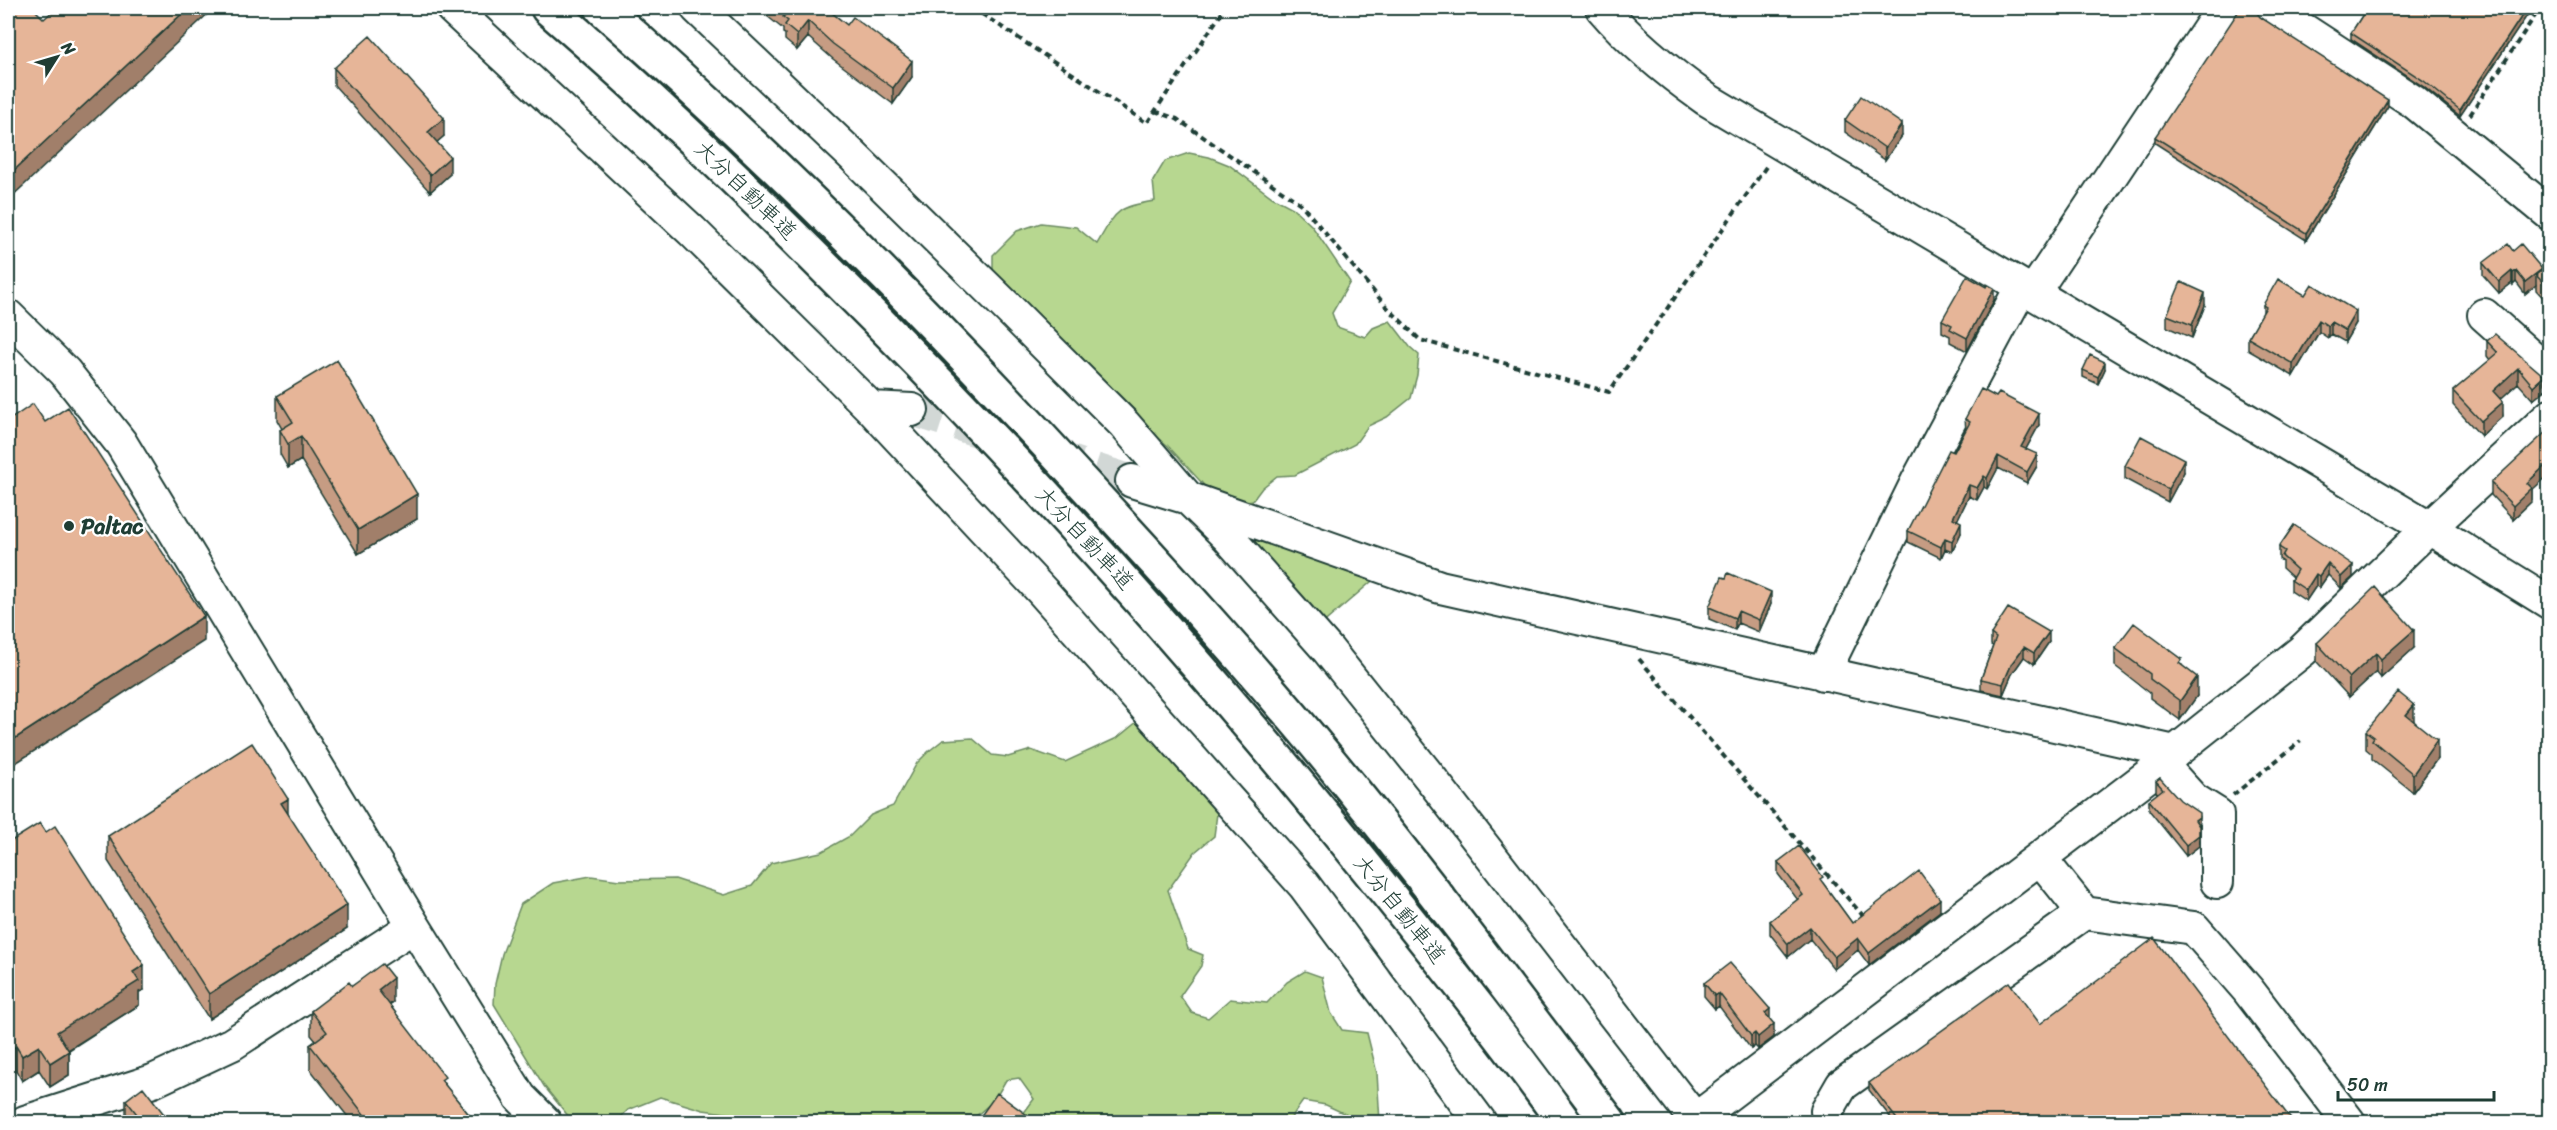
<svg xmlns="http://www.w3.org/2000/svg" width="2557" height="1130" font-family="Sriracha,'Klee One',sans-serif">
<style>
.green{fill:#b7d790;stroke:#6b8a62;stroke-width:1.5}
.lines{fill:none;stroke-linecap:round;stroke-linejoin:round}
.minor-tunnel{stroke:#d2d8d6;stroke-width:32;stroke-dasharray:32 16;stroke-linecap:butt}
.minor-casing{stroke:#1f3d34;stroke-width:36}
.highway-casing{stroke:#1f3d34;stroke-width:38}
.path{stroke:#1f3d34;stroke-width:4;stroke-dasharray:6 4.5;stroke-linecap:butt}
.minor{stroke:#fff;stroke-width:32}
.highway{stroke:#fff;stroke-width:33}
.wall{fill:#c69c83;stroke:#1f3d34;stroke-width:1.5}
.shaded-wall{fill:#a17f6a;stroke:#1f3d34;stroke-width:1.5}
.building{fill:#e6b598;stroke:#1f3d34;stroke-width:1.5}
.poi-dot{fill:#1f3d34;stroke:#fff;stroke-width:2}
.labels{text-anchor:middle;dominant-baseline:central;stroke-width:4.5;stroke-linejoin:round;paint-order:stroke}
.street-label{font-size:22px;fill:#1f3d34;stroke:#fff}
.poi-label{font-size:22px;font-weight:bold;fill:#1f3d34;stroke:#fff;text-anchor:start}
</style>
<rect width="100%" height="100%" fill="#fff"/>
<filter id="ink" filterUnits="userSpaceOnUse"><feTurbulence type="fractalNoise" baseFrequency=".0167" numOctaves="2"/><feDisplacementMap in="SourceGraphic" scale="12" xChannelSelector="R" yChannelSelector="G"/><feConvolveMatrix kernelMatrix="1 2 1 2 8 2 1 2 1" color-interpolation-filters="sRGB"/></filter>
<g filter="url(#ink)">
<path class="green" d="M1189,153L1209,157L1229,165L1272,197L1293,208L1312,226L1350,282L1332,313L1337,327L1365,337L1373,328L1390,321L1410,347L1419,355L1417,375L1411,398L1387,417L1368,426L1355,444L1295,475L1277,476L1262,488L1253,500L1232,504L1212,494L1168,446L1149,430L1133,409L993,276V255L1017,231L1041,223L1076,227L1097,244C1116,211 1116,207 1155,201L1153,181L1165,161Z
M1241,526L1379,575L1320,626L1274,571Z
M1138,721L1218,806L1214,836L1195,852L1168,890L1188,949L1203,955L1201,966L1180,996L1192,1013L1208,1018L1230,999L1267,1003L1287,982L1305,971L1322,977L1331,1013L1342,1030L1367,1033L1377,1073L1380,1122H1356L1354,1118L1326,1105L1303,1101L1288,1122H1030L1023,1114L1034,1099L1019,1078L1006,1080L995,1099L973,1119V1122H744L740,1115L703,1110L660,1097L628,1110L616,1122H582L569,1117L544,1086L494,1004L495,984L502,954L521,904L553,883L591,876L619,880L675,879L724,895L752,886L771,863L821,852L850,836L871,815L893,806L917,763L929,751L943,740L972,738L992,755L1008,757L1031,750L1065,762L1117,738Z"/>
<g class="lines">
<path class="minor-tunnel" d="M912,410L1132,481"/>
<defs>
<path id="minor" d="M452,8L692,231L871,408L1043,592L1304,885L1480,1122
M697,8L853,156L1006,306L1124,424L1188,498L1227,536L1328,650L1432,780L1697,1122
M1602,8C1632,43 1668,72 1706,99L2429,528L2550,603
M2270,8L2414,102L2550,214
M2033,293L2223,8
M2484,315L2550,374
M8,316L65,372L121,443L414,926L520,1097L545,1122
M871,408L912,410
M1132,481L1188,498L1440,587L2175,752
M1823,674L1918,480L2022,286
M2162,765L2193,799L2217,814V882
M2040,858L2084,913L2194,928L2248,990L2349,1122
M1827,1111L1842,1085L2084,913
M25,1122L153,1081L232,1044L414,926
M1692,1122L2162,765L2175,752L2302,651L2429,528L2550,416"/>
<path id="highway" d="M548,8C663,107 771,213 878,321C1059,503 1228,694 1388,894C1448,969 1508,1044 1564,1122
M602,8C767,152 922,308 1070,469C1159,565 1248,662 1331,763C1427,880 1518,1002 1609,1122"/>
</defs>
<use href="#minor" class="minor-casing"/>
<use href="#highway" class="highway-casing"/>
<path class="path" d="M973,8L1147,123L1225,8
M1155,111L1177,119L1301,204L1385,305L1420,340L1609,392L1768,164
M2470,115L2540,8
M1639,659L1865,918
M2233,795L2301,741"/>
<use href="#minor" class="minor"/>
<use href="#highway" class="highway"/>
</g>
<path class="wall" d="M767,8H826L847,25L912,77L893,104L833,59L808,37L797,50L785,40V34L783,33V29L767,16Z
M2367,8H2532L2460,116L2424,87L2351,39V33Z
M2260,17L2388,106L2306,240L2155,143V137Z
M334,68L444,136L437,142L450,174L430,192L334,85Z
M1845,120L1902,136L1885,160L1845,132Z
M2513,251L2542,269L2550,263V305L2536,290V285L2525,294L2516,282L2513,285L2512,283L2499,293L2483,275V263Z
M2305,295L2356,323L2345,342L2331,334L2328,338L2319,332L2293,376L2248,350V338L2263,314V305Z
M1994,300L1967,351L1950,342V336L1942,332V320Z
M2205,305L2192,338L2167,327V315Z
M2487,341L2544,391L2533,400L2518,383L2500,399L2503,416L2481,436L2453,405V391L2490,360L2487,356Z
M2105,369L2098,384L2083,377V370Z
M277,396L417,519L358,554L301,460L288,468L280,454V430L282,429L277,420Z
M1965,419L2039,425L2026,449L2037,466L2027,483L1998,468L1987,489L1984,487L1977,500L1969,496L1957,520L1961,533L1952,552L1945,549L1941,558L1908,542V531L1966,430Z
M2125,466L2184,472L2168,502L2125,479Z
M2491,483L2532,490V501L2513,519L2491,495Z
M2294,525L2353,577L2341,588L2328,575L2319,588L2316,586L2306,601L2291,591V580L2292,577L2282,568V561L2279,559V547Z
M1771,604L1759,632L1738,623L1735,630L1709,619V607Z
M1991,634L2049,642L2034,664L2024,657L2012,674L2003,695L1981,690V679L1993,646L1991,645Z
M2317,643L2414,648L2381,678L2376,672L2349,697L2317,662Z
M2115,648L2182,665L2197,696L2180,720L2150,698V693L2115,666Z
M2414,721L2437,759L2413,792L2372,759V754L2366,749V731Z
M2160,778L2199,846L2186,856L2149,810V800L2158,793L2156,792V781Z
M108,836L347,929L209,1019L108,861Z
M8,843L144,990L139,992V1005L69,1050V1075L50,1087L39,1070L22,1081L16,1070Z
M1778,862L1823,883L1852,923L1940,911L1869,965L1858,950L1834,969L1810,939L1788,957L1770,934V921L1798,900L1778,874Z
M1704,983L1770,1019L1774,1037L1758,1049L1755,1046L1751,1049L1719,1006L1715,1009L1704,996Z
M352,986L393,1002L390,1005L445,1085L475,1122H352L310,1069V1045L316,1041L311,1035V1011Z
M2040,1024L2293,1122H1894L1869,1090V1083Z
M126,1100L170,1122H126Z
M980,1117L1027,1122H980Z"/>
<path class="shaded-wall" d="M188,8H214L8,200V176Z
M2527,8H2532L2460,116V110Z
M808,21V37L797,50V35Z
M912,61V77L893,104V88Z
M2388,100V106L2306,240V233Z
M444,118V136L428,150V132Z
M1902,124V136L1885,160V148Z
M450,157V174L430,192V175Z
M2542,269L2536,275V285L2525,294V282Z
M2512,271V283L2499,293V282Z
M2516,271V282L2513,285V273Z
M1994,288V300L1967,351V338Z
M2205,293V305L2192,338V325Z
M2356,311V323L2345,342V330Z
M2319,320V332L2293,376V364Z
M2331,322V334L2328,338V326Z
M2105,362V369L2098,384V377Z
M2518,368V383L2493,406V391Z
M2544,376V391L2533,400V386Z
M2503,402V416L2481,436V421Z
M2039,414V425L2021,458V447Z
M301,436V460L288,468V444Z
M2037,454V466L2027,483V472Z
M1998,456V468L1987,489V478Z
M2184,459V472L2168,502V489Z
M2550,461V474L2532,490V501L2513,519V506L2527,483Z
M1984,476V487L1977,500V488Z
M1969,485V496L1953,529V518Z
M417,494V519L358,554V530Z
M1961,522V533L1952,552V541Z
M1945,538V549L1941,558V547Z
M2328,563V575L2319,588V576Z
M2353,565V577L2341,588V577Z
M2316,574V586L2306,601V590Z
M1771,592V604L1759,632V620Z
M1738,611V623L1735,630V618Z
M204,616V641L8,768V743Z
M2414,630V648L2381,678V659Z
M2049,632V642L2034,664V653Z
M2024,647V657L2012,674L2003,695V684L2012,663Z
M2376,653V672L2349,697V678Z
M2197,677V696L2180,720V701Z
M2414,705V724L2406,715Z
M2437,740V759L2413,792V774Z
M288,799V823L281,803Z
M2199,817V828L2195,820Z
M2199,835V846L2186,856V845Z
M1940,899V911L1869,965V953Z
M347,905V929L209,1019V994Z
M1810,927V939L1788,957V944Z
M1858,938V950L1834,969V957Z
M144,965V990L139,992V1005L57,1057V1032L133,972Z
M393,978V1002L378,1013V990Z
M1719,993V1006L1715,1009V996Z
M1770,1009V1022L1765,1013Z
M1774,1024V1037L1758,1049V1037Z
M1755,1033V1046L1751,1049V1036Z
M16,1046V1070L8,1076V1052Z
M39,1046V1070L22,1081V1056Z
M69,1051V1075L50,1087V1063Z
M1027,1115V1122H1022Z"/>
<path class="building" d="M8,8H33L44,19L56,8H188L8,176Z
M776,8H826L847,25L853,17L912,61L893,88L833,44L808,21L797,35L785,25L788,21L783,17L785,15Z
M2239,8H2254L2260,17L2388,100L2306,233L2155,137L2238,12Z
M2367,8H2527L2460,110L2424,81L2351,33Z
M370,36L444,118L428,132L450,157L430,175L334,68Z
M1861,96L1902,124L1885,148L1845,120Z
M2508,244L2513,251L2521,244L2542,269L2525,282L2516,271L2513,273L2512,271L2499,282L2483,263Z
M2550,263V290L2536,275Z
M1967,276L1986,287L1987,284L1994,288L1967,338L1950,329L1952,325L1942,320Z
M2278,279L2305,295L2312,284L2356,311L2345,330L2331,322L2328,326L2319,320L2293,364L2248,338L2266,307L2263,305Z
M2181,282L2205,293L2192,325L2167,315Z
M2495,334L2544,376L2533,386L2518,368L2493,391L2503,402L2481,421L2453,391L2498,353L2487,341Z
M2090,355L2105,362L2098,377L2083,370Z
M337,360L417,494L358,530L301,436L288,444L280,430L293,422L277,396Z
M1981,389L1996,397L1999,393L2039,414L2021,447L2037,454L2027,472L1998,456L1987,478L1984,476L1977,488L1969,485L1953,518L1961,522L1952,541L1945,538L1941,547L1908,531L1949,450L1954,452L1970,422L1965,419Z
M33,404L45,422L68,407L204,616L8,743V421Z
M2550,428V461L2527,483L2532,488L2513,506L2491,483Z
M2141,436L2184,459L2168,489L2125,466Z
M2294,525L2353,565L2341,577L2328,563L2319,576L2316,574L2306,590L2291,580L2297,570L2282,556L2285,551L2279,547Z
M1728,573L1771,592L1759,620L1738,611L1735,618L1709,607L1722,577L1726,578Z
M2375,587L2414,630L2381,659L2376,653L2349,678L2317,643Z
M2008,608L2049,632L2034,653L2024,647L2012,663L2003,684L1981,679L1996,638L1991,634Z
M2134,623L2182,659L2179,663L2197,677L2180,701L2150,679V674L2115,648Z
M2398,692L2414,705L2406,715L2437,740L2413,774L2372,740L2374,737L2366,731Z
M252,743L288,799L281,803L347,905L209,994L108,836Z
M2160,778L2180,800L2199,813V817L2195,820L2199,826V835L2186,845L2149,800L2163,789L2156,781Z
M40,823L46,832L55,826L144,965L133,972L139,981L57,1032L69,1051L50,1063L39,1046L22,1056L16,1046L8,1052V843Z
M1799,846L1823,877L1820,879L1852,923L1919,871L1940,899L1869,953L1858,938L1834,957L1810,927L1788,944L1770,921L1803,895L1778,862Z
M2154,938L2293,1122H1899L1869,1083L2009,982L2040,1024Z
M1730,963L1770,1009L1765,1013L1774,1024L1758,1037L1755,1033L1751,1036L1719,993L1715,996L1704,983Z
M382,964L393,978L378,990L445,1077L441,1080L475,1122H370L310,1045L327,1032L311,1011L349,982L352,986Z
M143,1087L170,1122H143L126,1100Z
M997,1093L1027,1115L1022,1122H987L980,1117Z
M1346,1120L1347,1122H1338Z"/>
</g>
<circle class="poi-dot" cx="69" cy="526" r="6"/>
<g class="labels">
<g class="street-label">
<text transform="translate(746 190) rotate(44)">大分自動車道</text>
<text transform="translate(1085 538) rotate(47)">大分自動車道</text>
<text transform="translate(1400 909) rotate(51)">大分自動車道</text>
</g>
<g class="poi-label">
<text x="81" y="526">Paltac</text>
</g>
</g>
<rect width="2557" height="1130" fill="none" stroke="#fff" stroke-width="30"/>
<rect x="15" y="15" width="2527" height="1100" fill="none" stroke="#1f3d34" stroke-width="2" filter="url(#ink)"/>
<g transform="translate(57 57) rotate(53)" stroke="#ffffff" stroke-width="4.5" paint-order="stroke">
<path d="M0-4.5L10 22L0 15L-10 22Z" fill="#1f3d34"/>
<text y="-9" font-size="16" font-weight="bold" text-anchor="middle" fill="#1f3d34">N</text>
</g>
<path d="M2338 1091v9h156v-9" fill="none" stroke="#1f3d34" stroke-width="3"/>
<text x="2347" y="1091" font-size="18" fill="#1f3d34" stroke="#ffffff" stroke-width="4.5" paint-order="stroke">50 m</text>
</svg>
